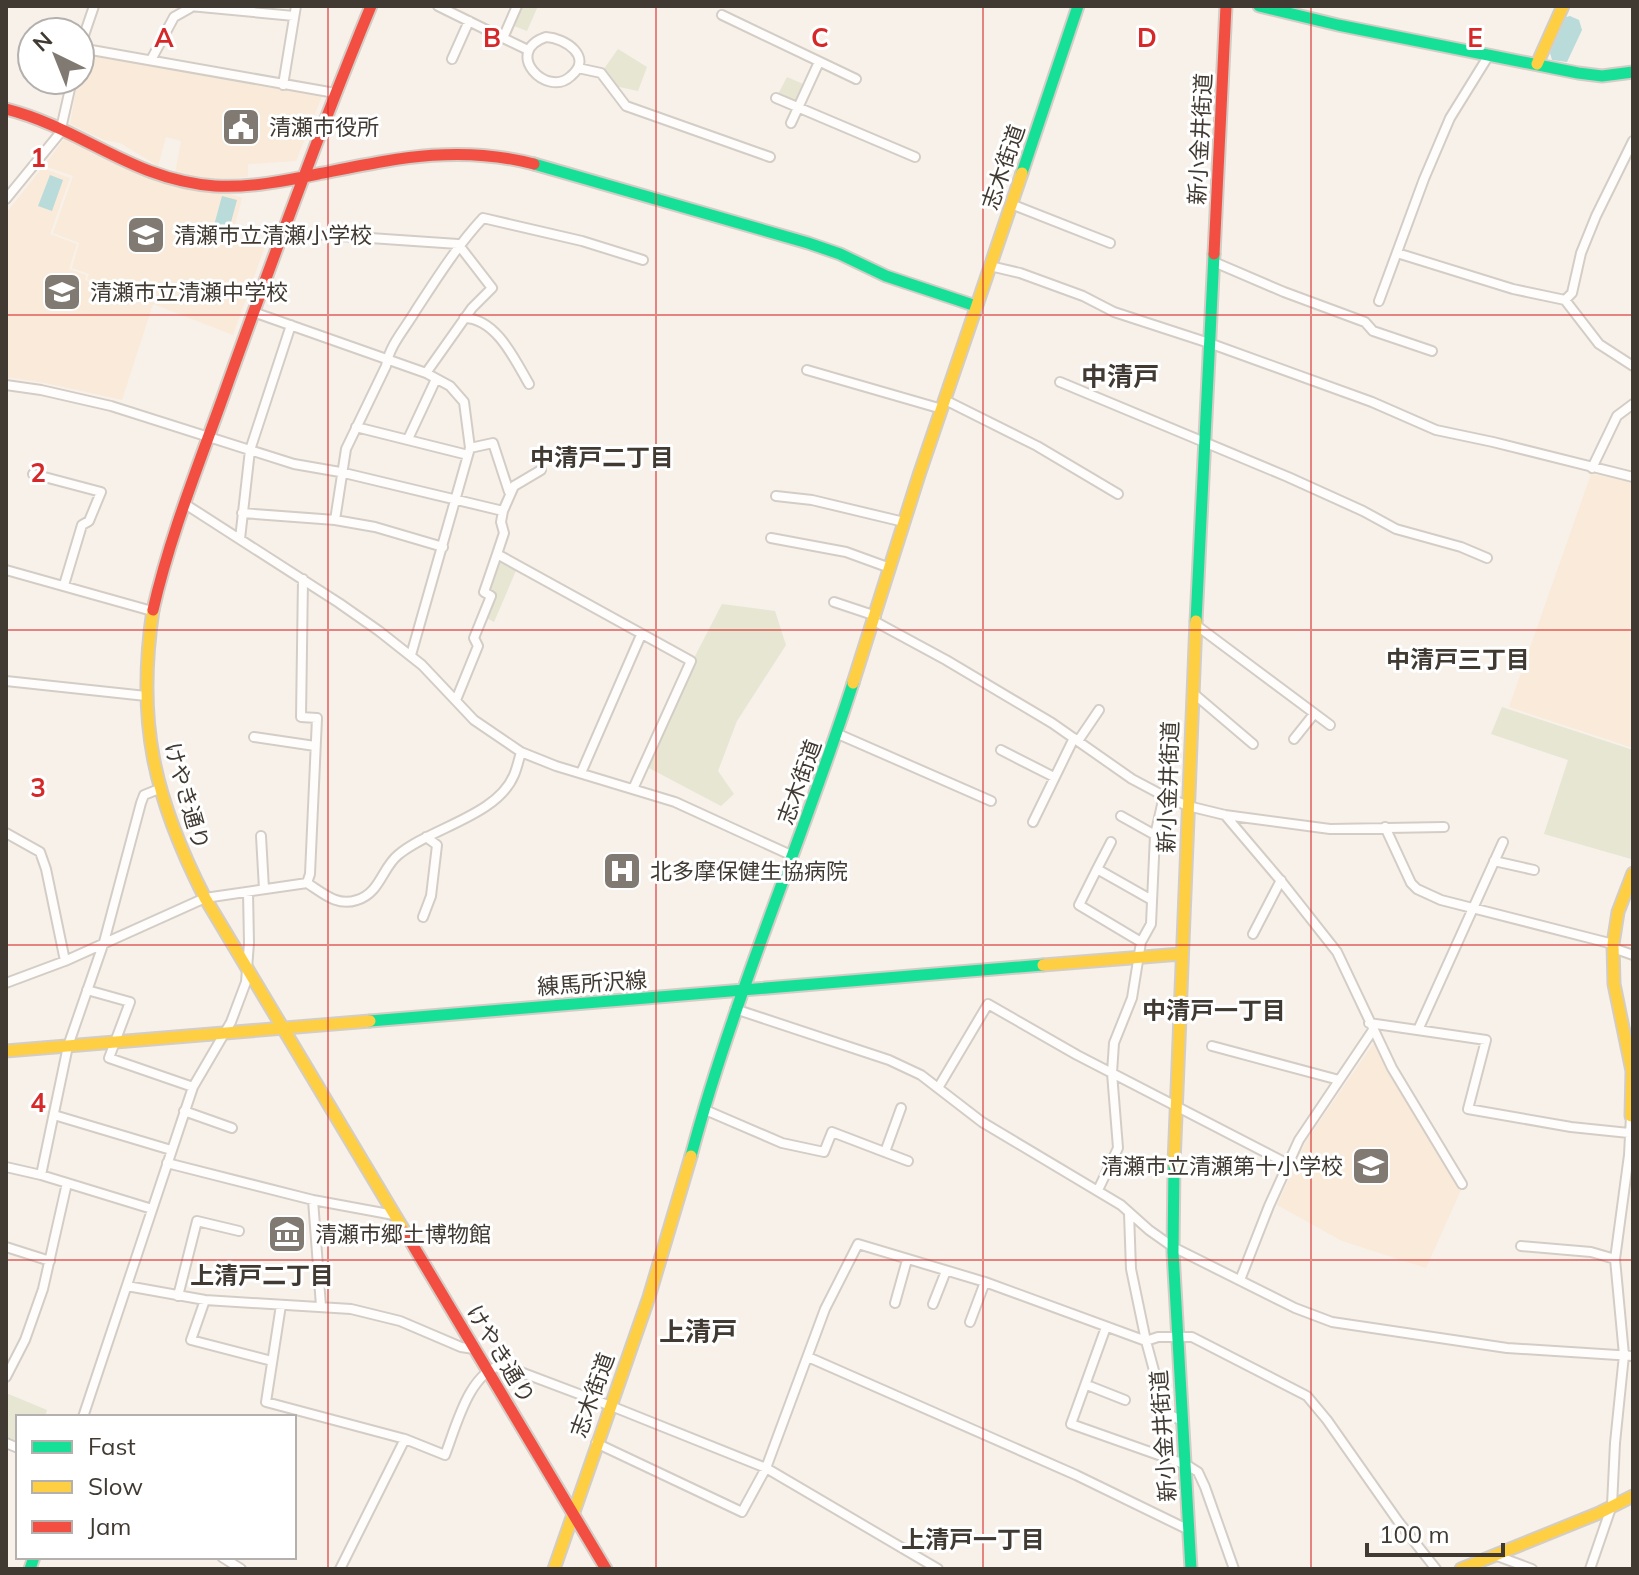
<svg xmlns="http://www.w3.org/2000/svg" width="1639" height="1575" font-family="Mulish,'Noto Sans JP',sans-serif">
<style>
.built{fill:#faead9}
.green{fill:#e6e6d3}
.water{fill:#b9dbd9}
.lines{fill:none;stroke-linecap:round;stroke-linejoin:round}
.street-casing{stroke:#d3cdc6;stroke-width:12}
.fast-casing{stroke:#d3cdc6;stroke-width:15}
.slow-casing{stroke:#d3cdc6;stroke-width:15}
.jam-casing{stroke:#d3cdc6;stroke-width:15}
.street{stroke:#fefdfc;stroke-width:8}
.fast{stroke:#16e098;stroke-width:11}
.slow{stroke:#ffcf43;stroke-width:11}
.jam{stroke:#f24e42;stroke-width:11}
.grid{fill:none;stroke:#d62828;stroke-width:2;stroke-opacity:0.55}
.labels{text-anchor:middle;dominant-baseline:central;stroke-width:6;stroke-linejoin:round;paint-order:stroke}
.poi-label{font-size:22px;fill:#413a32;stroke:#fff;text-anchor:start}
.street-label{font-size:22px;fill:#413a32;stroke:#fff}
.neighbourhood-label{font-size:24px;font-weight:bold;fill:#413a32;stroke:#fff}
.quarter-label{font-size:26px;font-weight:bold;fill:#413a32;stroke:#fff}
.grid-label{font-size:26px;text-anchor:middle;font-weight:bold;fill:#d62828;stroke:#fff;stroke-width:6;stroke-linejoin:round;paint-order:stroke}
</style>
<rect width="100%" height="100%" fill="#f7f1ea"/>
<path class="built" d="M82,53L323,94L296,161L248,164V177L218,179L183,175L175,174L181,141L166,137L158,166L120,143L104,140L70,124L78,80H80Z
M66,136L91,153L169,185L222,191L242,198L232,237L266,244L233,335L153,304L122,400L45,383L6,377V213L42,168L70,178L50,234L77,244L69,269L86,275L85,280L111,289L87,279L89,274L72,268L79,243L53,233L73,176L44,166Z
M1591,474L1633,482V748L1509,707Z
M1373,1044H1378L1461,1190L1426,1268L1342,1241L1277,1205L1306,1141Z"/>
<path class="green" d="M523,6H538L527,31L514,26Z
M618,49L647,67L638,91L610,85L601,73Z
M787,77L808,86L798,108L776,98Z
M497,554L518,566L494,622L483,616L491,597L484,592Z
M722,604L775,611L786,645L737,721L718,771L734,794L721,806L645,766L693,660Z
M1502,707L1633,750L1631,859L1544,834L1568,760L1491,734Z
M6,1393L47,1410L45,1417H18V1445L6,1440Z"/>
<path class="water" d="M1570,16L1579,20L1582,30L1567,62L1552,60L1550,53L1566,17Z
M50,175L63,180L52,211L38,206Z
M222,196L237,200L228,233L213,229Z"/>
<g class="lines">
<defs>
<path id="street" d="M190,6L294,16
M438,6L503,38L517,6
M722,15L856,79
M546,37C565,38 594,57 571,76C547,99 502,52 546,37Z
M503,38L528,50
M80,47L94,6
M80,48L335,93
M452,59L469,21
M151,60L174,17L190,8
M578,68L601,73L626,106L770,157
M283,85L296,6
M776,98L915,157
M791,123L819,62
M6,199L60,133L72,80
M1011,204L1110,243
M282,232L458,244L492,288L472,308L426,373
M1397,253L1513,289L1565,300L1572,293L1581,253L1596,216L1633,141
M1214,262L1284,292L1365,322L1373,331L1432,351
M990,266L1020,273L1083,296L1114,312L1209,343L1372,402L1436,430L1493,442L1633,477
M1565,300L1599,344L1633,366
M1379,301L1424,179L1450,118L1489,55
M253,312L426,373L450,386L464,402L470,448L411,655
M464,318C496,318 515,360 529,384
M807,370L942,409
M1060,382L1288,477L1363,511L1396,529L1461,547L1487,558
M6,385L41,390L111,406L294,464L340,472L503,511L501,522L504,533L497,554L691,661L633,789
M945,400L1037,446L1118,494
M356,427L468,455
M408,439L436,379
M470,448L493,443L509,492
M1592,468L1617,416L1633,404
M33,474L101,492L89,521L82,525L64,585
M776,496L812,500L904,522
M185,504L339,603L379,631L422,665L474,720L521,752L556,766L675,802L793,856
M503,511L514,486L541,470
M242,513L335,520L375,527L443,547
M335,520L346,449L386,366C390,344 405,329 416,310C437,278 457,246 483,218L582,241L643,260
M771,538L846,552L890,568
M240,539L250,450L291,325
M6,570L152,611
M303,579L301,717L317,718L310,874L307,883
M834,602L876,616
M874,621L946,660L1052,723L1132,779L1164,796L1188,806L1225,815L1330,829L1444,827
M1196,625L1330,725
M6,681L146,696
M1193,693L1253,744
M456,700L478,646L474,638L491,596L484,592L497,554
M838,734L991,801
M254,737L315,746
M1294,739L1314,714
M1078,741L1099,710
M1001,750L1054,777
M581,773L641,635
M1225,815L1281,881L1337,952L1392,1068L1462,1184
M1121,816L1155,835
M1033,822L1074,738
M1385,827L1411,883L1417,889L1441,900L1613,944
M6,833L40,852L46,869L65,961
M261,836L264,889
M1494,861L1534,870
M1097,869L1111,842
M423,917L431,896L437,845L426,837
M1253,934L1281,880
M1141,942L1079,905L1097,869L1150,899
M1613,948L1633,955
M6,983L65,961L205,898L307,883C323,893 337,907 357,900C380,893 382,868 398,855C430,828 497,816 514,775C517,768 519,759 521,752
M87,990L130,1002L109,1058L193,1087
M735,1009L889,1060L921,1075L982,1122L1121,1205L1149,1230L1173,1247L1295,1308L1332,1322L1507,1348L1633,1356
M1369,1023L1486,1040L1468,1109L1571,1127L1629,1133
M1418,1030L1503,842
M1212,1046L1339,1080
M938,1088L988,1004L1077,1055L1288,1164
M703,1109L782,1143L824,1152L832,1132L908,1161
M184,1111L232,1128
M54,1115L171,1150
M885,1152L901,1108
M167,1163L313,1200L394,1215
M6,1167L41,1175L152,1209
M41,1175L68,1046L104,942L141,803L144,795L159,789
M1098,1190L1118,1148L1112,1073L1114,1043L1132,998L1141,942L1151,924L1155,835L1164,796
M313,1200L321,1306
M1129,1213L1131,1269L1146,1341L1163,1404L1167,1413L1182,1421
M1521,1246L1591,1252L1615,1259
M6,1247L50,1261
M1240,1280L1269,1206L1299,1140L1373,1030
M127,1286L205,1300L351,1309L400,1321L461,1347L474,1349
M178,1296L197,1221L239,1231
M205,1300L191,1340L272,1361
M895,1303L907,1260
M933,1304L946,1271
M281,1305L266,1402L405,1439L445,1455C456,1427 469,1372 502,1365L616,1408L766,1468L938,1569
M970,1322L985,1282
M1106,1327L1071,1424L1187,1465L1198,1472L1205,1487L1234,1569
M808,1357L1076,1475L1189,1530
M6,1377L25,1340L43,1289L67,1183
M1087,1385L1125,1400
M83,1417L193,1087L231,1022L246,982L249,943L248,892
M6,1443L18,1448
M596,1443L742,1512L766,1468L825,1309L858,1244L985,1282L1146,1341L1158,1337H1192L1307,1396L1327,1420L1398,1521L1436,1569
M1497,1556L1532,1569
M222,1557L241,1569
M340,1569L405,1439
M1590,1569L1612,1505L1615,1443L1624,1355L1615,1259L1629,1155L1631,1116"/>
<path id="fast" d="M1259,6L1338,25L1578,73L1602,76L1633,72
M534,164L808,243L840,254L886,276L976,306
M1022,173L1078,6
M1196,621L1214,254
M370,1021L1043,965
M691,1156C734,995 802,842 853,683
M1174,1164L1173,1252L1191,1569
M30,1569L34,1557"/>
<path id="slow" d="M1537,64L1563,6
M153,610C136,722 154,798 205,898L405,1232
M853,683L919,475L1022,173
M1043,965L1181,954
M6,1051L370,1021
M1631,1116L1632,1071L1614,984L1613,944L1618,912L1633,873
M1174,1164L1196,621
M554,1569L649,1297L691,1156
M1461,1569L1599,1513L1633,1496"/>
<path id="jam" d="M6,109C84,129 132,180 215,186C249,188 285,181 318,174C394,159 457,144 534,164
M1214,254L1226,6
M153,610C171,531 202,457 229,380C274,255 320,129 371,6
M405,1232L606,1569"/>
</defs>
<use href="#street" class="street-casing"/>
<use href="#fast" class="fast-casing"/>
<use href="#slow" class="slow-casing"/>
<use href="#jam" class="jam-casing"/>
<use href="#street" class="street"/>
<use href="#fast" class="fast"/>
<use href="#slow" class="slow"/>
<use href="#jam" class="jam"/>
</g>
<path class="grid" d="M328,6V1569M656,6V1569M983,6V1569M1311,6V1569M6,315H1633M6,630H1633M6,945H1633M6,1260H1633"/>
<defs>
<symbol id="civic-square" viewBox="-11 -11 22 22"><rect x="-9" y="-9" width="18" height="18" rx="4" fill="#817a72" stroke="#fff"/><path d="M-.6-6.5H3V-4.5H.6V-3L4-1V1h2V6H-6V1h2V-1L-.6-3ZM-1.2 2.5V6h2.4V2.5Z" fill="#fff"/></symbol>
<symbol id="school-square" viewBox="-11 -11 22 22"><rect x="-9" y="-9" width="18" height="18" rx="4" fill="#817a72" stroke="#fff"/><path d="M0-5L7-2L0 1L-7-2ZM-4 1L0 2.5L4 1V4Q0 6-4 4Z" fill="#fff"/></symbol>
<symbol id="hospital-square" viewBox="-11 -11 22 22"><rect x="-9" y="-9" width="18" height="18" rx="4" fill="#817a72" stroke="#fff"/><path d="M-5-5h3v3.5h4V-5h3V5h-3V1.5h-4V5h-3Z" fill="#fff"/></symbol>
<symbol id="museum-square" viewBox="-11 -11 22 22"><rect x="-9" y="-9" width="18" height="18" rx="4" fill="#817a72" stroke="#fff"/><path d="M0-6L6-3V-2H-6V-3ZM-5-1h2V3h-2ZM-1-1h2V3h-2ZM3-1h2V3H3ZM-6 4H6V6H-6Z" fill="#fff"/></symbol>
</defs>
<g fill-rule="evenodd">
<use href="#civic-square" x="219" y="105" width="44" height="44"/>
<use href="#school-square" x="124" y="213" width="44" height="44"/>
<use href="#school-square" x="40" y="270" width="44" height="44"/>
<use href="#hospital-square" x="600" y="849" width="44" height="44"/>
<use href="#school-square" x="1349" y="1144" width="44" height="44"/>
<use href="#museum-square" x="265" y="1212" width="44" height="44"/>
</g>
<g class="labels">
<g class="poi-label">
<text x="269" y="127">清瀬市役所</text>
<text x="174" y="235">清瀬市立清瀬小学校</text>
<text x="90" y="292">清瀬市立清瀬中学校</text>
<text x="650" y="871">北多摩保健生協病院</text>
<text x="1343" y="1166" text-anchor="end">清瀬市立清瀬第十小学校</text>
<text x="315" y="1234">清瀬市郷土博物館</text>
</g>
<g class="street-label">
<text transform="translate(1200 139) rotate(-87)">新小金井街道</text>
<text transform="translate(1003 167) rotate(-71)">志木街道</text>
<text transform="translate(799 782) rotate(-70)">志木街道</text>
<text transform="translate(1168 787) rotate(-88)">新小金井街道</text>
<text transform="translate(187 796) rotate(74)">けやき通り</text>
<text transform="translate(592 983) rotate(-4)">練馬所沢線</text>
<text transform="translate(501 1354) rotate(59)">けやき通り</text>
<text transform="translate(592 1395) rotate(-70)">志木街道</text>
<text transform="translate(1163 1436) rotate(-94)">新小金井街道</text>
</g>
<g class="neighbourhood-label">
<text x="602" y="457">中清戸二丁目</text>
<text x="1458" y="659">中清戸三丁目</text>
<text x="1214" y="1010">中清戸一丁目</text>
<text x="262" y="1275">上清戸二丁目</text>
<text x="973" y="1539">上清戸一丁目</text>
</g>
<g class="quarter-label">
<text x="1120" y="376">中清戸</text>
<text x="698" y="1331">上清戸</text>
</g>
</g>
<g class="grid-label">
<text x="164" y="47">A</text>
<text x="492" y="47">B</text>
<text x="820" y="47">C</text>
<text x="1147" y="47">D</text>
<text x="1475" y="47">E</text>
<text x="38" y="167">1</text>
<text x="38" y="482">2</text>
<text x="38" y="797">3</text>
<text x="38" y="1112">4</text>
</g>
<rect width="1639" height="1575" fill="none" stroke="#413a32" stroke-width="16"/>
<rect x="16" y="1415" width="280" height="144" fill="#ffffff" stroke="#b3b0ad" stroke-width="2"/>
<rect x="32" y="1441" width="40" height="12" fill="#16e098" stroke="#b3b0ad" stroke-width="2"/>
<text x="88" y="1455" font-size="24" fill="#413a32">Fast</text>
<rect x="32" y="1481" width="40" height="12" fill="#ffcf43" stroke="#b3b0ad" stroke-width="2"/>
<text x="88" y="1495" font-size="24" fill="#413a32">Slow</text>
<rect x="32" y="1521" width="40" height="12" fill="#f24e42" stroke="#b3b0ad" stroke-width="2"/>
<text x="88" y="1535" font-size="24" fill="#413a32">Jam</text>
<g transform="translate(56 56) rotate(317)"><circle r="38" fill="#ffffff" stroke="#b3b0ad" stroke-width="2"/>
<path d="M0-6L14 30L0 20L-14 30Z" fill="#817a72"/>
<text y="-12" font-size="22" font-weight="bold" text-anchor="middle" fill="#413a32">N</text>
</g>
<path d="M1367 1543v12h136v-12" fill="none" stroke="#413a32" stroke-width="4"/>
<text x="1379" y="1543" font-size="24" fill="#413a32" stroke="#ffffff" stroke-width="6" paint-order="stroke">100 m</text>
</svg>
